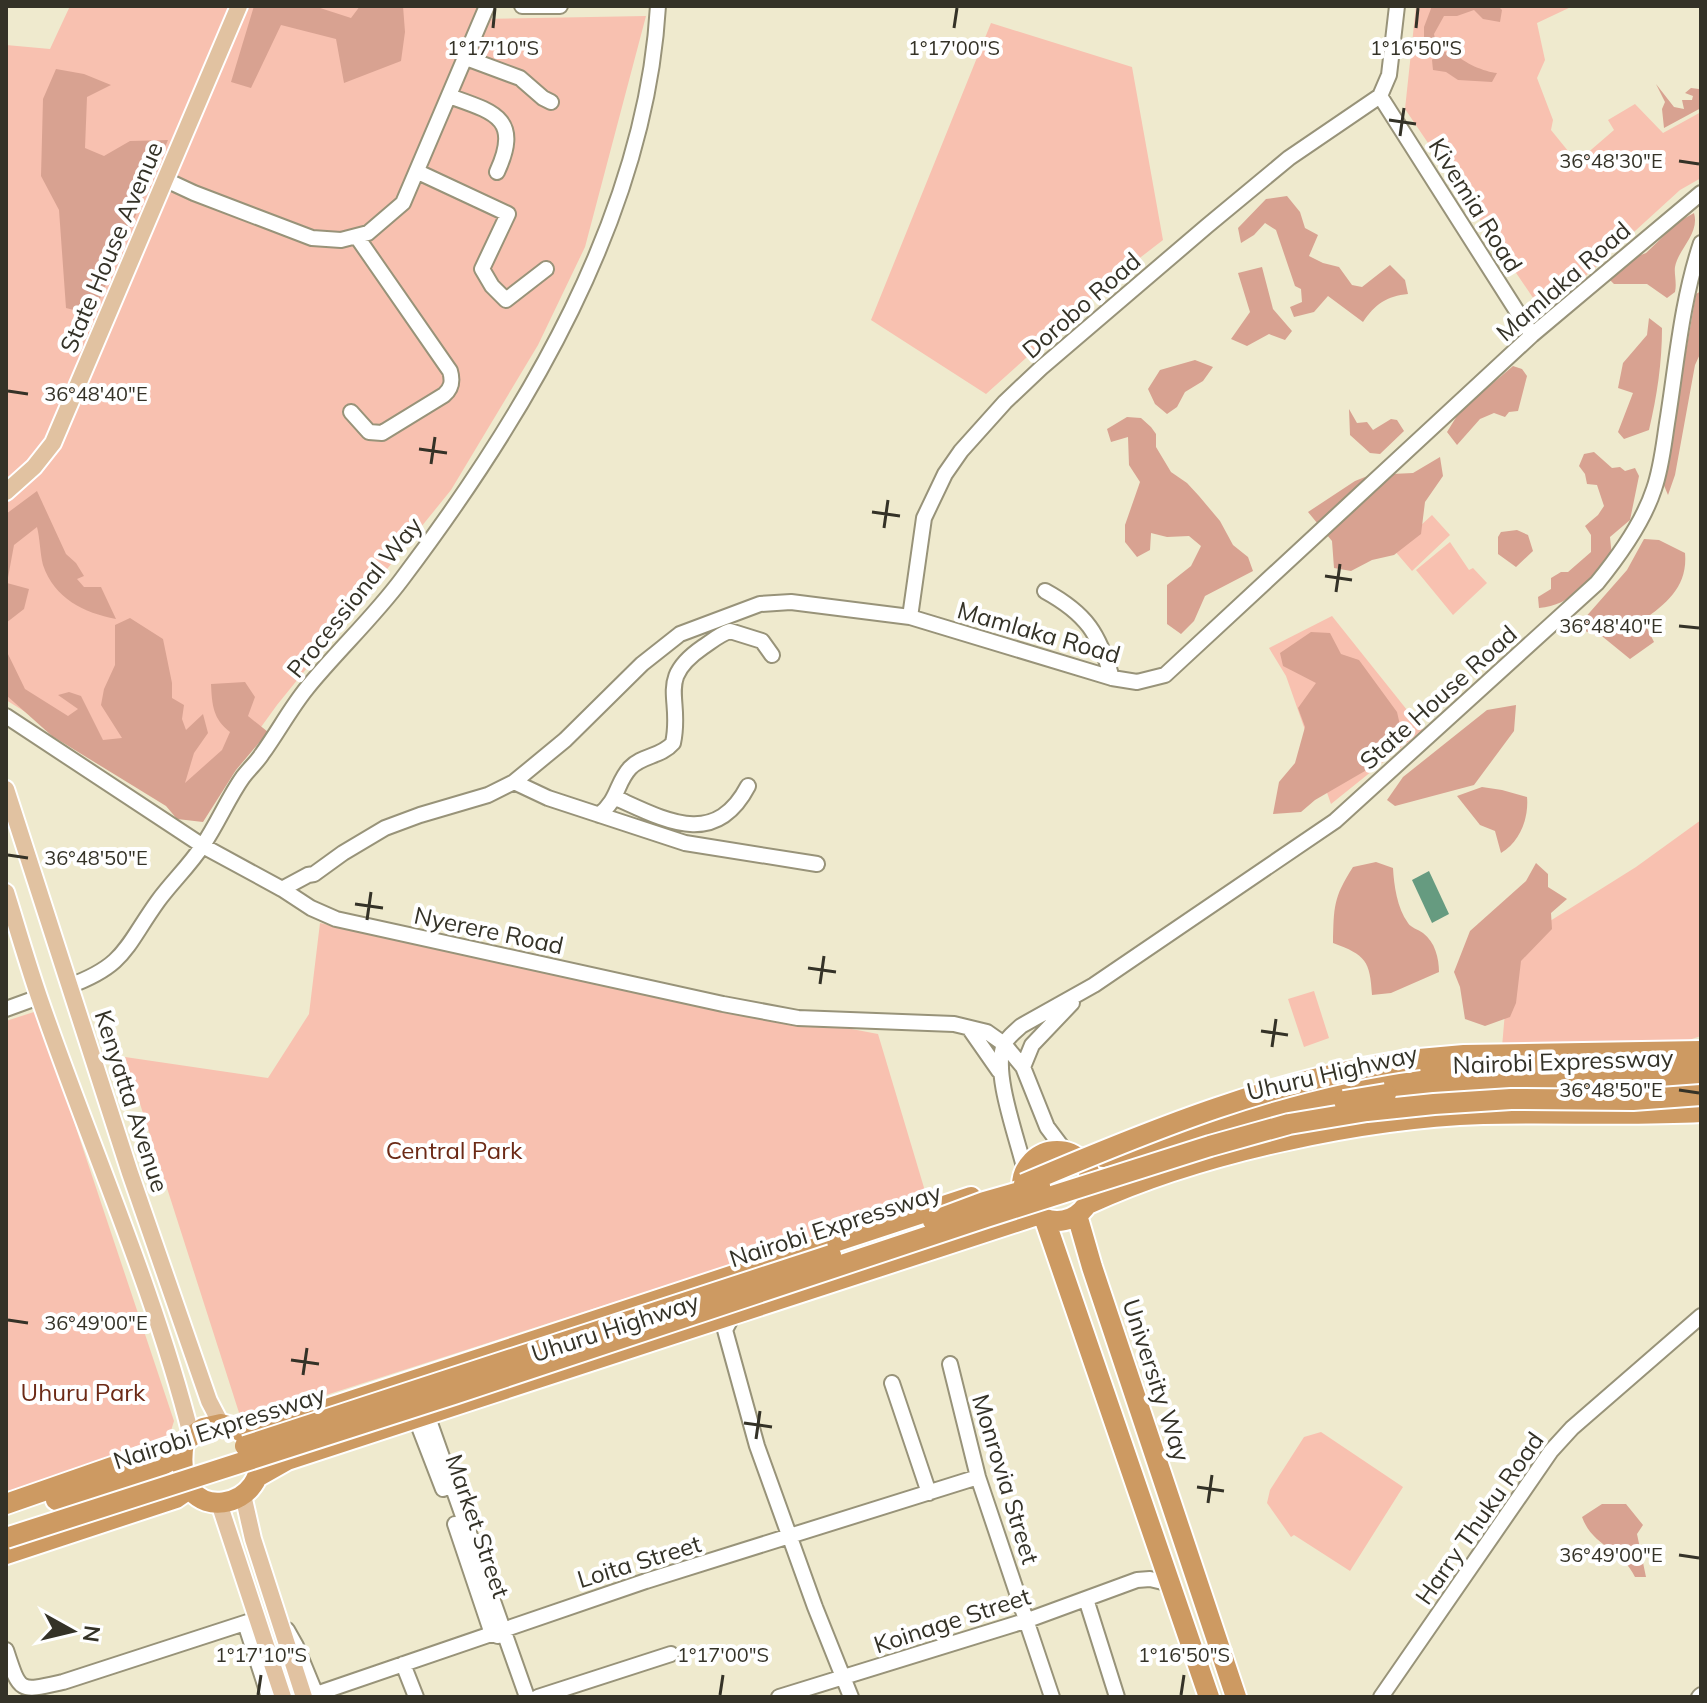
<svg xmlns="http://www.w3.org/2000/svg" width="1707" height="1703" font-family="Mulish,sans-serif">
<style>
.green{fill:#f8c1b0}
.forest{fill:#d8a291}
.water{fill:#669b80}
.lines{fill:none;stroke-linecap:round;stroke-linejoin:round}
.minor-casing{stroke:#989379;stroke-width:18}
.major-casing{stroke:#fff;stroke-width:20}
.highway-casing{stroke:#fff;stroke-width:24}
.minor{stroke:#fff;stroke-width:14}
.major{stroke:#e1c2a1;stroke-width:16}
.highway{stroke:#cd9a62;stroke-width:20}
.highway-bridge-casing{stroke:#fff;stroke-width:24;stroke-linecap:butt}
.highway-bridge{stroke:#cd9a62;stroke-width:20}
.ticks{fill:none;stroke:#343227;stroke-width:3}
.labels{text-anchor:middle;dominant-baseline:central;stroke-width:8;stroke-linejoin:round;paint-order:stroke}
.street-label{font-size:24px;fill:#343227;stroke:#fff}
.park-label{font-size:24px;fill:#6c2a16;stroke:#fff}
.ticks-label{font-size:20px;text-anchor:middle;fill:#343227;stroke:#fff;stroke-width:8;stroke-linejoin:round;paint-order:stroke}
</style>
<rect width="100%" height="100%" fill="#efeace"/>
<path class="green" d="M70,6H482L479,19L646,16L585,247L538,345L451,490L277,705L196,817L6,700V45L50,49Z
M1416,6H1573L1537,23L1545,60L1537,78L1553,120L1551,130L1577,162L1614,130L1608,120L1635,104L1663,133L1701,112V178L1680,190L1544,314L1405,109Z
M991,23L1132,67L1163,240L1119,274L986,394L871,320Z
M1432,515L1450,535L1412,571L1394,550Z
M1450,542L1469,570L1473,568L1487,583L1453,615L1416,570Z
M1332,616L1423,730L1331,804L1286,676L1269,648Z
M1701,820V1036L1674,1045L1502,1047L1508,977L1550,921L1636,867Z
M320,923L456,954L878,1034L928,1201L242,1422L125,1057L268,1078L309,1014Z
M1314,991L1329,1038L1304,1047L1288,999Z
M37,1011L174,1421L166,1447L6,1507V1021Z
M1321,1432L1403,1487L1350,1571L1294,1535L1291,1537L1267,1503L1270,1490L1304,1437Z"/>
<path class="forest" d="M254,6H314L351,18L360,6H403L405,32L401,61L344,83L336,39L281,25L251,88L231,82Z
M1432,6H1498L1502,10L1500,22L1483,19L1474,10L1457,16H1444L1434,34L1437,49L1424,56V27Z
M1439,51L1455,53C1463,63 1485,72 1497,73L1492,82L1458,80L1446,72L1433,70L1432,60Z
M56,69L84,74L111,85L87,97L85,148L104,156L130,141L168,140L93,315L66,308L59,210L41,176L43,99Z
M1656,84L1674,107L1684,109L1682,100H1692L1693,96L1685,93L1691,88L1699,89L1701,108L1664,128L1662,109L1665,102Z
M1287,196L1300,212L1305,228L1318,235L1309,256L1323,263L1339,267L1352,285L1362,287L1390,265L1405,280L1408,294C1387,296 1375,304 1363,322L1328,296L1314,312L1294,317L1290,307L1302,302L1301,289L1295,286L1276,230L1265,223L1254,235L1241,243L1238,228L1266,199Z
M1694,213C1700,234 1678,249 1675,267C1674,274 1677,283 1675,292L1667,298L1647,284H1614L1607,277L1625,261L1646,253L1678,222Z
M1262,267L1273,309L1292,331L1285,340L1269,334L1247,346L1231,339L1250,312L1238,273Z
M1701,291V352L1695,365L1675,475L1668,495L1663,483L1696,294Z
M1649,318L1662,328C1662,363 1657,396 1649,430L1624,439L1618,432L1633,393L1618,388L1623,363L1647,335Z
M1195,360L1213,367L1203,381L1185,392L1177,407L1167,414L1155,404L1148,389L1160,370Z
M1513,366L1522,369L1527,376L1518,411L1509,412L1505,417L1494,413L1480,419L1457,445L1447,432L1460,411Z
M1349,409L1357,423L1367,422L1373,430L1391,419L1397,420L1404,431L1380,454L1370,453L1350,435Z
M1127,417L1141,418L1151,427L1156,434V447L1171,472L1187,483L1199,496L1220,521L1233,545L1248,557L1253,571L1205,596L1194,621L1181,634L1167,624V585L1191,566L1201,546L1189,536L1167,537L1151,533L1150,550L1137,557L1125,542V525L1140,482L1129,465L1128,437L1111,442L1107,429Z
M1594,452L1612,468L1620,467L1625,471L1635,468L1639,476L1630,520L1610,537L1612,557C1590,578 1572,606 1539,608L1538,597L1551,589V578L1561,572H1568L1591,552V535L1585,526L1598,515L1604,506L1597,485L1587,484L1585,474L1579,466L1584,454Z
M1440,457L1443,476L1425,502L1421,534L1394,555L1372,560L1351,571L1334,568L1332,541L1308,512L1355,481L1370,475L1413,473Z
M37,491L66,554L76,563L84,576L77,579L84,587H101L116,619C84,613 54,598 43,565C40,553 40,539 37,527L14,545L7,583L29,589L24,609L6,623V514Z
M1517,530L1528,535L1533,551L1516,567L1498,554V537L1501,532Z
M1644,539L1659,540L1685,553C1688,585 1668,603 1643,620L1654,642L1630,659L1603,637L1576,628L1627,570Z
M130,618L163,639L172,683V698L184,705L182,719L186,730L203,714L208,733L194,753L185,783L222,750L230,732C213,719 212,705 211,684L245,682L255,697L248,716L268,732L236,770L203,822L177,819L166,806L52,736L6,695L7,652L25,689L68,716L78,709L58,695L69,692L81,696L103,740L122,738L101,705L104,689L115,665V625Z
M1311,632L1330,633L1341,654L1359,660L1397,712L1403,738L1377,764L1315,800L1301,812L1273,814L1279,782L1295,763L1305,727L1298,708L1316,683L1283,666L1280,653Z
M1516,705L1514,731L1474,785L1395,806L1387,800L1403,777L1487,710Z
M1482,787L1502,790L1527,797C1529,818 1520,842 1501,853L1495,831L1480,825L1457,796Z
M1376,862L1393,868C1394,885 1397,908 1408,923C1411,928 1418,929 1423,933C1435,942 1439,958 1439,972L1391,993L1372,995C1370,961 1366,955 1333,943C1334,907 1333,898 1353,867Z
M1536,863L1548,874V887L1567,899L1551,913L1552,929L1521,961L1516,1003L1510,1017L1485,1026L1465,1019L1460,987L1454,972L1470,931L1526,881Z
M1602,1504H1626L1643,1525L1637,1534L1646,1577H1635C1621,1548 1593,1547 1582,1517Z"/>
<path class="water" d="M1429,871L1449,914L1432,923L1412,880Z"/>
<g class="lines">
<defs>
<path id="minor" d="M522,6H560
M466,58L520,78L543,98L551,102
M449,96C494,112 522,118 497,172
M1380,96L1532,335
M418,172L508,214L482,269L492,286L506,300L546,269
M166,180L194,193L312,238L341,240L368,233L403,203L487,6
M351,412L369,432L382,433L444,395C452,388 453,381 450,371L357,237
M1045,591C1087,614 1099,634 1112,678
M910,617L924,518L945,474L961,451L1005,402L1041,368L1207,226L1289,158L1380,96L1389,75L1397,6
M6,716L203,846L282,889L311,908L336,919L723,1004L798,1018L954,1024L987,1032L1004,1044L1023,1067L1047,1127L1065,1151
M514,782L548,798L685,843L817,864
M616,798C665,820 715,849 748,786
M599,815C619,799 616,783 630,768C642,755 661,757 673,743C683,698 655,680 703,647C712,641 720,634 730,631L762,641L772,655
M282,889L308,875L314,874L343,853L385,828L420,815L488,795L514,782L565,740L642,664L680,634L760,604L791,602L910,617L1112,678L1137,682L1165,675L1532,335L1701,193
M69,986C126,965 125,947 158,901C172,882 190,865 203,845C218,823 228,798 243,777C249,769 257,762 262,754C278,732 290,709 307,688C337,651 373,618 402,579C525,416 646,215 658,6
M6,1009L39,997
M969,1028L999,1071
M1023,1067L1032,1045L1072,1003
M1025,1171C1018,1140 992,1072 1004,1045C1007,1037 1015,1032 1021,1026L1094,985L1335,821L1597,583C1619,556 1643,523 1654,489C1662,466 1664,441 1668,417C1677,359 1682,300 1701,243
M733,1315L725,1330L757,1446L815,1607L851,1697
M950,1364L978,1477L1052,1697
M892,1383L929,1493
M431,1414L430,1423L527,1697
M416,1419L443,1489
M455,1524L492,1634L498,1636
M1086,1599L1117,1697
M245,1623L269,1697
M287,1630L296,1646L317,1697
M6,1650C20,1693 19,1692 63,1682L257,1619
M403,1664L416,1697
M316,1694L646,1581L978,1477
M538,1697L671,1654
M779,1697L1028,1620L1137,1580L1150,1579L1171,1584
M1381,1697L1551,1451L1572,1428L1701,1316
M1699,1697L1701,1695"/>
<path id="major" d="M6,492L34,467L53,443L239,6
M6,789L130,1173L209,1401L221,1424
M6,892C17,927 27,962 39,997C89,1143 153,1285 191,1435
M243,1495L253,1539L304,1697
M219,1503L283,1697"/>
<path id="highway" d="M1419,1059L1464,1055L1701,1051
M1402,1092L1525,1086L1701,1082
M1022 1186a35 35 0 1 1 70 0a35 35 0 1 1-70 0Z
M1103,1157L1391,1081L1477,1070L1701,1068
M1088,1204C1199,1153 1361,1118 1483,1114C1555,1112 1628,1116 1701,1112
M1077,1215L1092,1267L1236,1697
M1045,1220L1209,1697
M221,1424C236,1427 249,1433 255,1448C281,1506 168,1537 184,1442L203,1428Z
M245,1433L284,1423L971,1197
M257,1477L287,1460L1037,1215
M56,1500L152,1471L182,1454
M6,1504L184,1442
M6,1554L176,1498L189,1489"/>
</defs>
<use href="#minor" class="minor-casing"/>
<use href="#major" class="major-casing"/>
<use href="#highway" class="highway-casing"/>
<use href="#minor" class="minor"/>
<use href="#major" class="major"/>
<use href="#highway" class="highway"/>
<defs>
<path id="highway-bridge" d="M1344,1101L1386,1094
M1024,1184C1153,1129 1280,1077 1419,1059
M933,1221L984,1202L1040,1186
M245,1446L831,1255
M6,1538L454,1394L986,1217L1210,1146L1289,1124L1367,1111L1434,1104L1511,1099L1633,1100L1701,1095"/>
</defs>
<use href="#highway-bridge" class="highway-bridge-casing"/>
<use href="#highway-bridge" class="highway-bridge"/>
</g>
<path class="ticks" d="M493,28L495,8M954,28L957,8M1416,28L1418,8M1389,120L1416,124M1400,136L1404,108M1679,161L1699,164M8,391L28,394M419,449L447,453M431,464L435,437M872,512L900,516M884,528L888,500M1325,576L1352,580M1336,592L1340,564M1679,626L1699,628M8,855L28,858M355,904L383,908M367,920L371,892M808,968L836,972M820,984L824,956M1261,1031L1288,1035M1272,1047L1276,1019M1679,1090L1699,1093M8,1320L28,1323M291,1360L319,1364M303,1375L307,1348M744,1423L772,1427M756,1439L760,1411M1197,1487L1224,1491M1208,1503L1212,1475M1679,1555L1699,1558M258,1695L261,1675M720,1695L723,1675M1181,1695L1184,1675"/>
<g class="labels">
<g class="street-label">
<text transform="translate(1476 205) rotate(58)">Kivemia Road</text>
<text transform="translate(111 247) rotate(-67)">State House Avenue</text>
<text transform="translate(1563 281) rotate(-41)">Mamlaka Road</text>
<text transform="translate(1081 305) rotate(-41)">Dorobo Road</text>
<text transform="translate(354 597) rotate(-51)">Processional Way</text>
<text transform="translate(1039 632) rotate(16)">Mamlaka Road</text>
<text transform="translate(1438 697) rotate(-42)">State House Road</text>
<text transform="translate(489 930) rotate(12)">Nyerere Road</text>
<text transform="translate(1563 1061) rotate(-2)">Nairobi Expressway</text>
<text transform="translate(1332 1072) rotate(-13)">Uhuru Highway</text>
<text transform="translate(132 1101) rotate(72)">Kenyatta Avenue</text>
<text transform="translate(835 1225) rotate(-18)">Nairobi Expressway</text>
<text transform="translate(615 1327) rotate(-18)">Uhuru Highway</text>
<text transform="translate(1157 1380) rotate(72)">University Way</text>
<text transform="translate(219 1427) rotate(-18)">Nairobi Expressway</text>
<text transform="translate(1006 1479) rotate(73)">Monrovia Street</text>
<text transform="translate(1479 1518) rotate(-55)">Harry Thuku Road</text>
<text transform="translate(478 1526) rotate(71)">Market Street</text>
<text transform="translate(639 1561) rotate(-17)">Loita Street</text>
<text transform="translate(952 1620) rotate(-18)">Koinage Street</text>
</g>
<g class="park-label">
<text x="454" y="1150">Central Park</text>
<text x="83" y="1392">Uhuru Park</text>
</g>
</g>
<g class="ticks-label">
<text x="493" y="55">1°17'10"S</text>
<text x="954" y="55">1°17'00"S</text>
<text x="1416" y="55">1°16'50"S</text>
<text x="1611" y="168">36°48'30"E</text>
<text x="96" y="401">36°48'40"E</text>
<text x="1611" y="633">36°48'40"E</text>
<text x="96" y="865">36°48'50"E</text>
<text x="1611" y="1097">36°48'50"E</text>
<text x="96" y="1330">36°49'00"E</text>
<text x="1611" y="1562">36°49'00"E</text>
<text x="261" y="1662">1°17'10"S</text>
<text x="723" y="1662">1°17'00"S</text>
<text x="1184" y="1662">1°16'50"S</text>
</g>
<rect width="1707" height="1703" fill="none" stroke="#343227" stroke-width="16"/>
<g transform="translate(72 1631) rotate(98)" stroke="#ffffff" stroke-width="6" paint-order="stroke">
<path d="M0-6L14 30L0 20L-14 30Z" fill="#343227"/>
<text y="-12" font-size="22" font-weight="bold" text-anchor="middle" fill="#343227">N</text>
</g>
</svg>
